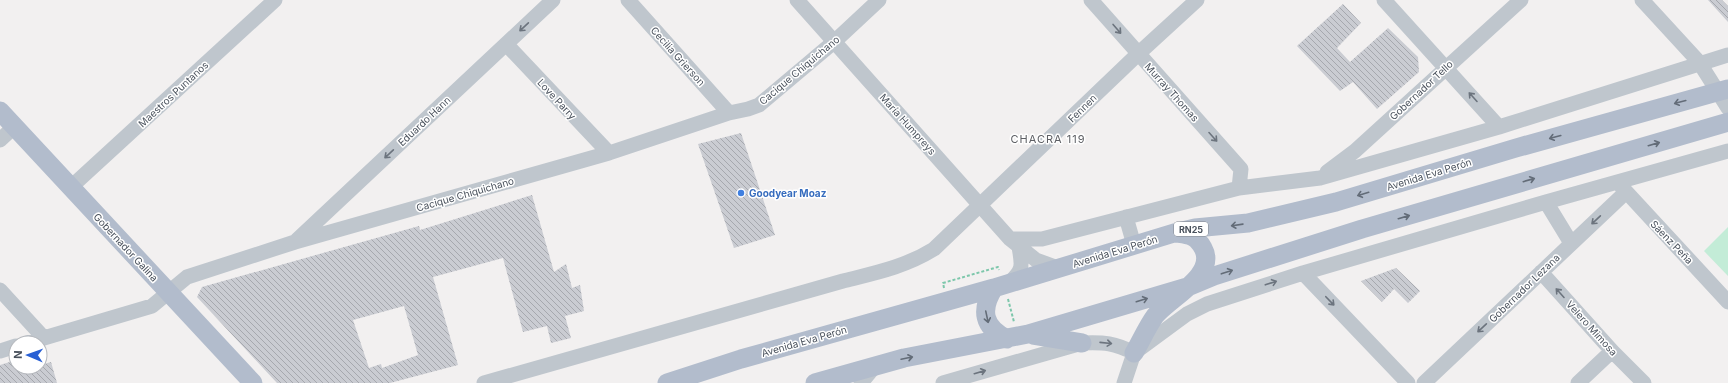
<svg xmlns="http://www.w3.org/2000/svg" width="1728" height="383" font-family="Inter,sans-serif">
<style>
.garden{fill:#c3ecd7}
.building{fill:url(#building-back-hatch);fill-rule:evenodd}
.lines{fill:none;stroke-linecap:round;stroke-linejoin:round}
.path{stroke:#7dc7ab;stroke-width:2;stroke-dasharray:3 2;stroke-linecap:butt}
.minor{stroke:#bfc6cd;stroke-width:15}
.major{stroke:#b2bccc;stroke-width:19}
.oneway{stroke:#6c747e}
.oneway2{stroke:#636c78}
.shop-dot{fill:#3f7fe0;stroke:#fff;stroke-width:1.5}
.labels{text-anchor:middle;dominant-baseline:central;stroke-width:3;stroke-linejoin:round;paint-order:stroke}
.shield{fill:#fff;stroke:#80858d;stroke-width:1}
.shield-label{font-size:9px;font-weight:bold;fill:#49515c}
.street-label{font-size:10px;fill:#49515c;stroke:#fff}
.shop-label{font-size:10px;font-weight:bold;fill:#366cbe;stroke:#fff;text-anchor:start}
.neighbourhood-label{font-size:11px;letter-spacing:1px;fill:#5d5f64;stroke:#fff}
</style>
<defs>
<pattern id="building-back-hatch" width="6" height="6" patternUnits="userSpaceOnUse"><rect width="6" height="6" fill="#caccd2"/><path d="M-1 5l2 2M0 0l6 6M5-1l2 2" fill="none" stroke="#a6a8ae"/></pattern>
</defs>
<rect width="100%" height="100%" fill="#f2f0f0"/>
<path class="garden" d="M1728,227V276L1704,251Z"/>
<path class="building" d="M1708,0H1722L1728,6V22Z
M1343,4L1361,23L1337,48L1350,62L1388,28L1418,57L1419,72L1377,109L1353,82L1340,91L1297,46Z
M741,133L775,235L734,248L698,144Z
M532,195L554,272L566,264L572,288L580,285L584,311L565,316L571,338L551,343L547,326L523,332L503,258L433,277L458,365L390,383H277L197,297L202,287L419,226L420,230ZM404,306L418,355L382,368L381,364L369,368L353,320Z
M1396,268L1420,291L1408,303L1394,289L1382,302L1361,281Z
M16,360V367H40V365L51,362L57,383H0V365Z"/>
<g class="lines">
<path class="path" d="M944,288L943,283L998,267L999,270
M1008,299L1014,322"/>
<path class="minor" d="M628,0L729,113
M797,0L1010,239L1036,260L1058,268
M1091,0L1241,169L1239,188
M1384,0L1499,127
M1642,0L1699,62L1728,108
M506,44L609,153
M0,140L14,127
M1327,172L1355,151L1521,0
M1620,185L1728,302
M71,187L275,0
M1546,202L1571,243
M1126,217L1134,245
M1010,239H1042L1239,188L1320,178L1499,127L1728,55
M297,240L553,0
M1541,272L1612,351L1644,383
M1303,273L1408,383
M1010,282C1024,269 1022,265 1019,247
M0,290L44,338
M27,343L152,306L187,277L295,242L609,153L729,113L748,109L759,105L835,41L879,0
M0,351L16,346
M484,383L843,281C875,273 905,267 934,249L1138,54L1197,0
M861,383L875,366
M943,383L1082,343C1104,342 1115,343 1134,353L1187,314L1207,304L1303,273L1546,202L1728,151
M1124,383L1134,353
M1424,383L1625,193
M1578,383L1612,351"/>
<path class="major" d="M0,111L253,383
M994,288C980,310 983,327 1007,339
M1033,335L1082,343
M1134,353C1141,341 1147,327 1155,316C1169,298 1218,275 1203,248C1196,235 1189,235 1176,233
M667,383L741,359L994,288L1174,233L1195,228L1248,223L1336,202L1516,148L1728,89
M815,383L904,358L1028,334L1190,286L1214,276L1362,229L1728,122"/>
</g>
<defs><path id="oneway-shaft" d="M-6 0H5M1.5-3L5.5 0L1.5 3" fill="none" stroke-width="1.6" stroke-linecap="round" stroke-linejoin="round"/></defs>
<g class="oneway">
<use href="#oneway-shaft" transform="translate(524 27) rotate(137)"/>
<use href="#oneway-shaft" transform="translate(1117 29) rotate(49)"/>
<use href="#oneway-shaft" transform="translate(1473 97) rotate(-132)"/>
<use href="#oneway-shaft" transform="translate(1213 137) rotate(48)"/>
<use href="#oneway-shaft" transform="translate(389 154) rotate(137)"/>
<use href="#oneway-shaft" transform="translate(1596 220) rotate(137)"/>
<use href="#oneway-shaft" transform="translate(1271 283) rotate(-18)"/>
<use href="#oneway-shaft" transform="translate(1560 293) rotate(-132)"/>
<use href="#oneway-shaft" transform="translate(1330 301) rotate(46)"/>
<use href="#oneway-shaft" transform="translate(1482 328) rotate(137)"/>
<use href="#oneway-shaft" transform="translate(1106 343) rotate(6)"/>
<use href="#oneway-shaft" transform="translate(980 372) rotate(-16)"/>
</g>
<g class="oneway2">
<use href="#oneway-shaft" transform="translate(1680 102) rotate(165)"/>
<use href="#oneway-shaft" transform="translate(1555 137) rotate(165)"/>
<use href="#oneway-shaft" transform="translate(1654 144) rotate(-16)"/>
<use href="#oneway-shaft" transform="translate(1529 180) rotate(-16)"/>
<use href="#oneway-shaft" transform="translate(1363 194) rotate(163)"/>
<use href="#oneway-shaft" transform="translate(1404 217) rotate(-16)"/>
<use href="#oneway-shaft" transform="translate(1237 225) rotate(172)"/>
<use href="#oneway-shaft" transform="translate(1227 272) rotate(-18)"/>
<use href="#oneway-shaft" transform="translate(1142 300) rotate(-17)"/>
<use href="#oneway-shaft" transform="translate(987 317) rotate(78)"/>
<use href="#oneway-shaft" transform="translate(907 358) rotate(-12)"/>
</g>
<circle class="shop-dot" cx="741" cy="193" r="4"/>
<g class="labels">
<rect class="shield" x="1174" y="222" width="34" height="14" rx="3"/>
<g class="shield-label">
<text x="1191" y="229">RN25</text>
</g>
<g class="street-label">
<text transform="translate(678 56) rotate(48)">Cecilia Grierson</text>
<text transform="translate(799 70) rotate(-40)">Cacique Chiquichano</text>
<text transform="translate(1421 90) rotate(-43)">Gobernador Tello</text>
<text transform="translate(1172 92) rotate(48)">Murray Thomas</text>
<text transform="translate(173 94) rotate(-43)">Maestros Puntanos</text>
<text transform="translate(557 99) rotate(47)">Love Parry</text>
<text transform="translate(1082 108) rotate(-44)">Fennen</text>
<text transform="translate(424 121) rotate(-43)">Eduardo Hann</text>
<text transform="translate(908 124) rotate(48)">María Humpreys</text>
<text transform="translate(1429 174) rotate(-17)">Avenida Eva Perón</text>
<text transform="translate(465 194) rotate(-16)">Cacique Chiquichano</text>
<text transform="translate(1672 242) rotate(46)">Sáenz Peña</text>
<text transform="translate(126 247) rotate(47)">Gobernador Galina</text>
<text transform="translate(1115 251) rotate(-17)">Avenida Eva Perón</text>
<text transform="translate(1524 288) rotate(-44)">Gobernador Lezana</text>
<text transform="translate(1592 328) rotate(48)">Velero Mimosa</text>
<text transform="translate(804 341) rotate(-16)">Avenida Eva Perón</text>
</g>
<g class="shop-label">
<text x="749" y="193">Goodyear Moaz</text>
</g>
<g class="neighbourhood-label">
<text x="1048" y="139">CHACRA 119</text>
</g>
</g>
<g transform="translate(28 355) rotate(272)"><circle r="19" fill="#ffffff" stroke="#b6b9be"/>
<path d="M0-3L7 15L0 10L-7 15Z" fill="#285fd4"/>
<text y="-6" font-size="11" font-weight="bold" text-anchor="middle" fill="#49515c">N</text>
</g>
</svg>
